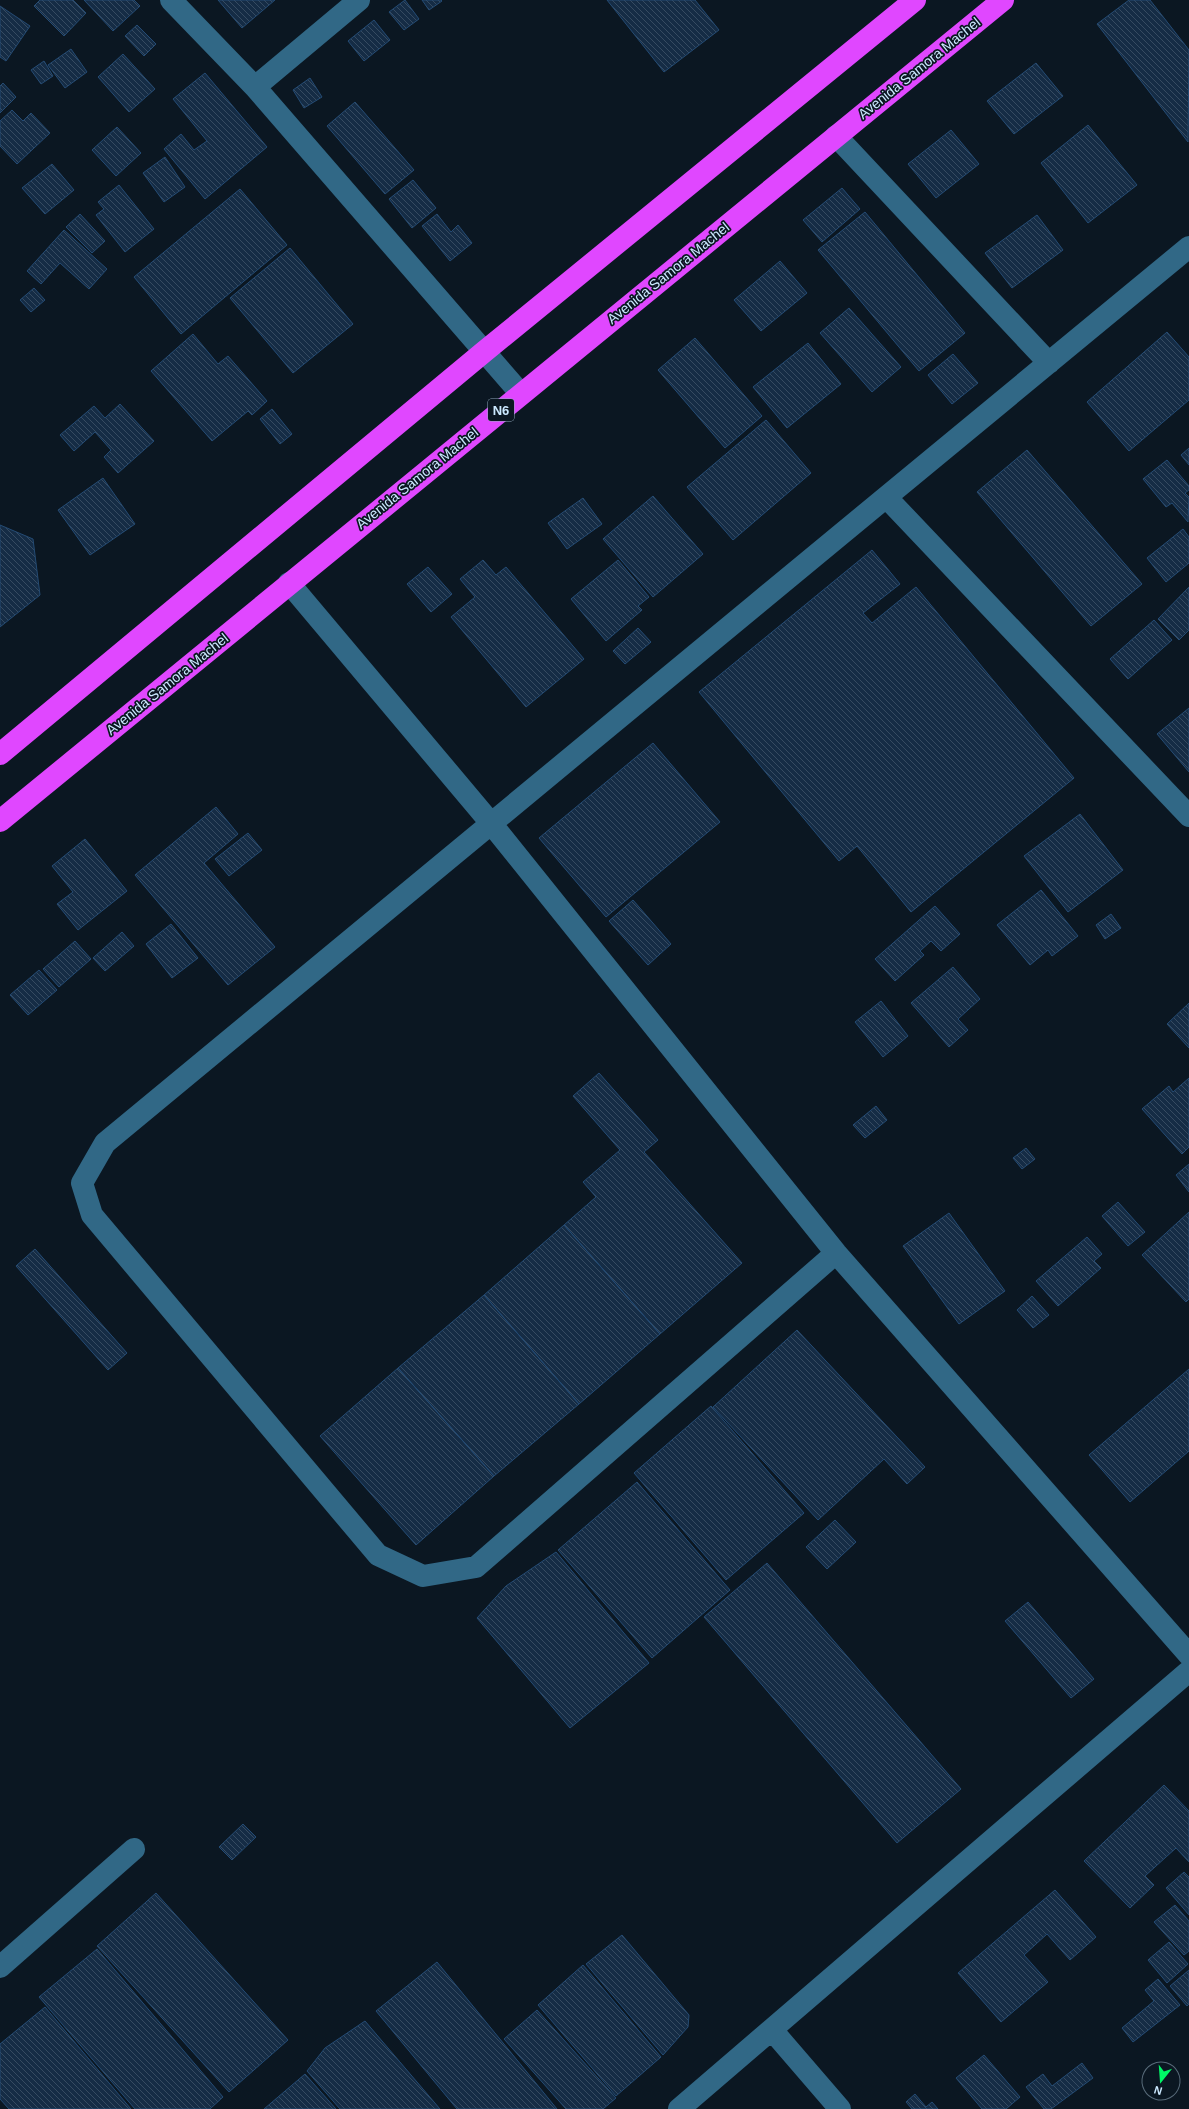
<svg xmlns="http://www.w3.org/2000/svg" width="1189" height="2109" font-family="Helvetica,sans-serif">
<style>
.building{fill:url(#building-back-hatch);stroke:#244b74}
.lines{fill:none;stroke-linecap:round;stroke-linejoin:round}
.minor{stroke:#316886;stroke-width:22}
.highway{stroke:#e047ff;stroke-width:22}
.labels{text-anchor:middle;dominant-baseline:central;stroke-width:3.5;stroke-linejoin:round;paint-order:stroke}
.shield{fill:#0b1722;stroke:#92aabd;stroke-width:1}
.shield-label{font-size:13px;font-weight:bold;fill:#cce9ff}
.street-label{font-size:14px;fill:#cce9ff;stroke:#0b1722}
</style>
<defs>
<pattern id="building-back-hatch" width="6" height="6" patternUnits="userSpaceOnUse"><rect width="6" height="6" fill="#152c45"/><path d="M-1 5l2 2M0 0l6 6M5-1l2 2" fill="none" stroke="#364b61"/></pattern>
</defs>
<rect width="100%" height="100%" fill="#0b1722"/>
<path class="building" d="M40,0H73L86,13L64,36L34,6Z
M84,0H134L140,6L113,31Z
M218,0H275L242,28Z
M405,0L419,19L404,30L389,12Z
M422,0H441L442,1L429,10Z
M607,0H695L719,30L664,72Z
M1129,0H1150L1189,50L1188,142L1097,24Z
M0,6L30,26L6,61L0,57Z
M374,20L390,40L364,61L348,41Z
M137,25L156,44L144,56L125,36Z
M71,49L87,72L65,88L48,65Z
M123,54L155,89L129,112L98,77Z
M44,61L53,76L41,84L31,70Z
M1036,63L1063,96L1014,134L987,101Z
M205,73L267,147L205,199L164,149L181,134L194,150L207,141L173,99Z
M310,78L322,97L304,108L293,90Z
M3,83L16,97L0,113V86Z
M355,102L414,170L385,194L327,126Z
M12,110L23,121L31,113L50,133L17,164L0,146V121Z
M1088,125L1137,185L1088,223L1041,163Z
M117,127L141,153L116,176L92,150Z
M951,130L979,164L936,198L908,164Z
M165,157L185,187L164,202L143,173Z
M52,164L74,190L45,214L22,188Z
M413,180L436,208L412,228L389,199Z
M119,185L154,229L125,252L96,215L104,209L98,202Z
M842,188L860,209L822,242L803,220Z
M240,189L287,245L181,334L134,277Z
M865,212L965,333L919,371L818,250Z
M80,214L105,241L92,253L66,227Z
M437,214L451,232L458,225L472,243L450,261L422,226Z
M1037,215L1063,250L1012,288L985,253Z
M64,230L107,269L89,289L60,263L41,284L27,271Z
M290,248L353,324L293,373L230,298Z
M780,261L807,293L761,331L734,300Z
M34,288L45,300L31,312L20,300Z
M849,308L901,367L872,392L820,333Z
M1167,332L1189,357V400L1129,451L1087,402Z
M193,334L218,364L228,356L267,401L252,415L248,411L212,441L151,371Z
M695,338L762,416L725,448L658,370Z
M808,343L841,384L787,428L753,387Z
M953,354L978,383L952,404L928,375Z
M120,404L154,441L118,473L104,457L111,450L95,432L74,451L60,435L94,406L105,418Z
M272,409L292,434L280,444L260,419Z
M766,420L811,473L733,540L687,487Z
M1189,448V465L1181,455Z
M1027,450L1142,584L1091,626L977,492Z
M1167,460L1189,486V490L1185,493L1189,497L1188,522L1172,503L1166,507L1143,479Z
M103,478L135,524L90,555L58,510Z
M653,496L703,554L653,597L603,539Z
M583,498L602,524L567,549L548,523Z
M0,525L33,539L40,595L0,627Z
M1183,529L1189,537V563L1166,582L1147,558Z
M872,550L900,584L863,613L872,623L916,587L1074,778L911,912L857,846L839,861L699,692Z
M483,560L496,575L506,567L584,659L526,707L451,617L475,597L460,579Z
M618,560L649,597L638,606L642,610L606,641L571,599Z
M428,567L452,594L431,612L407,584Z
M1189,587V630L1179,640L1158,619Z
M1154,620L1172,640L1128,679L1110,659Z
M638,628L651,642L625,664L613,651Z
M1189,708V772L1157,734Z
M653,743L720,822L606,917L539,838Z
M216,807L238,834L204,863L275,947L228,985L135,875Z
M1080,814L1123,870L1068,912L1024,856Z
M248,833L262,850L229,876L215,859Z
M85,839L127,891L78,930L57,904L73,892L52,866Z
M1041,890L1078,936L1052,956L1048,950L1030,965L997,925Z
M633,900L671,944L648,965L609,921Z
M935,906L960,934L941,951L931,941L920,951L924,955L895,981L875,959Z
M1111,914L1121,928L1105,939L1096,925Z
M171,924L198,958L172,978L146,944Z
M122,932L134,946L105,971L93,958Z
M75,941L91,959L59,987L43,969Z
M953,967L980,999L958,1019L968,1030L949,1047L911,1003Z
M39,970L57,990L28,1015L10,995Z
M881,1001L908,1036L883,1057L855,1022Z
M1189,1003V1048L1167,1024Z
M599,1073L658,1140L644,1152L742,1263L660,1334L564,1225L596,1197L583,1182L620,1150L573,1096Z
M1189,1078V1147L1182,1154L1142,1109L1169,1086L1173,1092Z
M876,1106L887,1120L865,1138L853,1125Z
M1026,1148L1035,1159L1022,1169L1013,1158Z
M1189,1164V1192L1176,1175Z
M1118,1202L1145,1232L1128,1246L1102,1216Z
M1189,1212V1299L1186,1302L1142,1255Z
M949,1213L1005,1291L959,1324L903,1246Z
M564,1225L660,1334L579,1404L484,1295Z
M1087,1237L1102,1254L1094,1261L1101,1268L1058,1306L1036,1281Z
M35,1249L127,1353L108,1370L16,1266Z
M484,1295L579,1404L494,1476L398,1368Z
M1032,1296L1049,1315L1033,1328L1017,1310Z
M797,1330L925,1467L907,1484L884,1459L818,1520L713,1407Z
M398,1368L494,1476L416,1545L320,1436Z
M1189,1369V1451L1130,1502L1089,1455Z
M711,1406L804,1513L726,1580L634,1473Z
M637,1482L730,1590L652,1658L558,1550Z
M835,1520L856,1542L827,1569L806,1547Z
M556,1552L649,1663L570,1728L477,1618L506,1586Z
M767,1563L961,1789L897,1843L704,1617Z
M1028,1602L1094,1679L1071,1698L1005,1621Z
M1164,1785L1189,1811V1862L1176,1848L1145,1876L1154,1885L1130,1908L1084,1861Z
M243,1824L256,1837L232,1860L219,1847Z
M1184,1872L1189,1877V1915L1166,1888Z
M1055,1890L1096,1937L1070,1960L1047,1934L1024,1955L1048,1982L1001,2022L958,1973Z
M156,1893L288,2040L229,2092L97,1946Z
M1175,1905L1189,1921V1951L1184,1955L1154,1922Z
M622,1935L689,2015L688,2027L663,2055L586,1964Z
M1169,1942L1188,1964L1167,1983L1148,1960Z
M97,1949L223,2097L210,2109H135L39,1997Z
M437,1962L557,2109H457L376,2011Z
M583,1965L661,2057L616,2096L538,2005Z
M1189,1970V2004L1187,2006L1170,1986Z
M1158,1979L1180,2005L1133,2042L1122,2028L1154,2001L1145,1990Z
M45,2007L131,2109H9L0,2099V2044Z
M537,2010L616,2098L603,2109H566L504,2039Z
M365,2021L440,2109H340L307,2071L325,2048Z
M984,2055L1020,2097L1006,2109H982L956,2078Z
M1082,2063L1093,2078L1051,2109H1044L1026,2087L1043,2074L1052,2086Z
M305,2074L336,2109H264Z
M915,2094L926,2107L932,2102L938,2109H912L906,2102Z"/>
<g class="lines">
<path class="minor" d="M171,0L255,87L521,394
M255,87L359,0
M836,136L1049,363
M887,498L1189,816
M289,583L490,822L836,1253L1189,1655
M836,1253L476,1567L423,1576L378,1555L92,1215L82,1183L105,1143C465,843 828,546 1189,247
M0,1967L134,1849
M772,2030L840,2109
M679,2109L1189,1671"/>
<path class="highway" d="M0,754L485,351L915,0
M0,821L1003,0"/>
</g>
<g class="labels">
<rect class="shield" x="488" y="399" width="26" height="22" rx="3"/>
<g class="shield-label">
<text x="501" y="410">N6</text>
</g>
<g class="street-label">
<text transform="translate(919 68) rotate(-39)">Avenida Samora Machel</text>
<text transform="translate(668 273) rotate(-39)">Avenida Samora Machel</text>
<text transform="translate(417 478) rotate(-39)">Avenida Samora Machel</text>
<text transform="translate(167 684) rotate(-39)">Avenida Samora Machel</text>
</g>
</g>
<g transform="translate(1161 2081) rotate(197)"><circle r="19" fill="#0b1722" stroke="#586b7a"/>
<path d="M0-3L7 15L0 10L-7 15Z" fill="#00f766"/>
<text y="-6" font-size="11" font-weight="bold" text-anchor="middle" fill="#cce9ff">N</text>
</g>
</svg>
